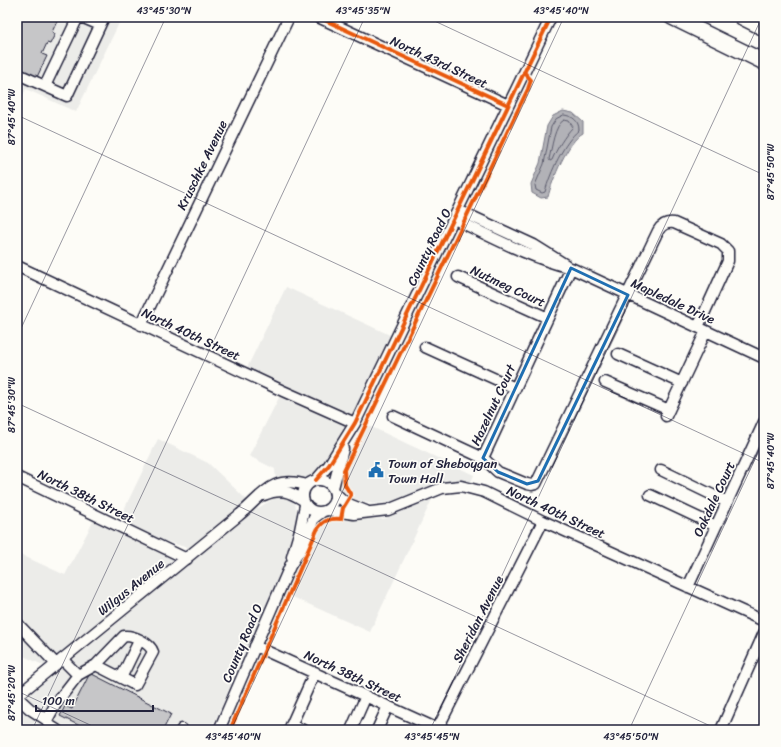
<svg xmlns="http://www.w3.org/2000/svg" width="781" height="747" font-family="Sriracha,sans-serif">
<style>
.built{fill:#ecece9}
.water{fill:#b2b2b7;stroke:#787885}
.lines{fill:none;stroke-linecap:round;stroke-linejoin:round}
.shore{stroke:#5c5c6d;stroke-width:1}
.building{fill:#c6c6c8;stroke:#22223b}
.minor-casing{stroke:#22223b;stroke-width:13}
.highway-casing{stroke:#22223b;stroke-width:18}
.minor{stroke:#fdfcf7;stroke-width:10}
.highway{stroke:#fdfcf7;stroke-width:15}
.cycleway-casing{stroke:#fdfcf7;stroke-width:6}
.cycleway{stroke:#e8590c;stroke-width:4}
.marked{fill:none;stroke:#1f6fb2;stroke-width:3;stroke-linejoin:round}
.ticks{fill:none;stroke:#22223b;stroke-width:1;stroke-opacity:0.45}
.labels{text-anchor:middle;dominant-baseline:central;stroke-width:3.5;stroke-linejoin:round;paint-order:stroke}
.street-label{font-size:13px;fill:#22223b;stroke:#fdfcf7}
.poi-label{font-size:13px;fill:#22223b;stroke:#fdfcf7;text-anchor:start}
.neatline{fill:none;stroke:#22223b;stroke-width:1.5}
.ticks-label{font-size:10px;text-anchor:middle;fill:#22223b}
</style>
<rect width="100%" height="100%" fill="#fdfcf7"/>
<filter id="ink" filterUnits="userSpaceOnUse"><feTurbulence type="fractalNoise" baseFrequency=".025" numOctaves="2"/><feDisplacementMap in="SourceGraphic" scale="8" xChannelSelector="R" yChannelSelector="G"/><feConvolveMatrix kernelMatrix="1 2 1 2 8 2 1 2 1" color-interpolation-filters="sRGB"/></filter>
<g filter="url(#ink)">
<path class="built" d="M17,17H122L76,112L26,89L17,107Z
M286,287L390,335L327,466L313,477L276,481L275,469L249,456L285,386L247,368Z
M363,423L474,475L471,482H448L432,485L433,497L370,632L286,594L315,523L323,517L329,515L357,519H383L414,507L409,496L394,502L373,504L353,499L342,491L339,484L342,466Z
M158,439L208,463L247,500L188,548L159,539L119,520Z
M278,496L289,499L295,504L298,516V524L288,555L211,730H17V705L136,608L123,602L45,666L17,653V553L65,575L95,518L187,566L258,508Z"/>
<path class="water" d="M563,111L573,113L583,122V133C568,141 552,180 548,197L541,198L532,193L531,184L540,163L547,126L553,116Z"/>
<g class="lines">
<path class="shore" d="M564,115C573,116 579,121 579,130C564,142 550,173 545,192L542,193L536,190L535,185L544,164L551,127L556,119Z
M564,120L569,121L573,127C565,135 556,150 552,160L550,161L549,159C552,148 554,125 564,120Z"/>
</g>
<path class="building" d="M17,17H59L52,32L55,34L50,44L47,43L42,54L47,56L37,77L17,67Z
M90,673L171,714L163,730H88L60,716L65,706L72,709Z"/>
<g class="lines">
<defs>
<path id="minor" d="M81,17L100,25
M318,17L508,105
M17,76L18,74L67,96L104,17
M45,86L78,17
M458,210L534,245L566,265
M454,219C492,237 530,258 571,268L764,358
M17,266L283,391L355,423
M458,277L548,318
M141,325L289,17
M425,347L515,388
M618,354L682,383
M605,382L669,410
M393,416L483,458L498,472L527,484L532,485L536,484L658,231C662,224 667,222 674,223L721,244L728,251V261L698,327
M666,416L706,331
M483,458L571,268
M661,470L727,502
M17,477L187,559
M303 496a16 16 0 1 1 32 0a16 16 0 1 1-32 0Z
M316,480L329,465L355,423L551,17
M333,488L343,449
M335,493L346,503L366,511
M264,495C280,488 289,491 303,500
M650,495L716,526
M328,510L354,514L388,510L442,488L461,486L484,492L543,521L764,621
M292,557L300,530L305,505
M688,587L764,422
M17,623L56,664
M255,646L440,730
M78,675L96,665L124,636C133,635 150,643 153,652L135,685L96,665
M121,678L139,641
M17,696L238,516C263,496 271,474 307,485
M17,697L30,709L47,720
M291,725L303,730
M57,730L49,725L47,720L57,702L78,675L62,659
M182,730V729
M219,730L290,566L303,545L314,518L322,512
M289,730L315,672
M351,730L366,696
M377,730L388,706
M437,730L543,521
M721,730L764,633"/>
<path id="highway" d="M672,17L764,62
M742,17L764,28"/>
</defs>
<use href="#minor" class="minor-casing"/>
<use href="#highway" class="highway-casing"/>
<use href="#minor" class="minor"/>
<use href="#highway" class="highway"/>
<defs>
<path id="cycleway" d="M318,17L508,105
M316,480L329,465L355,423L551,17
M230,730L317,530C323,520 330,518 341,519L343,508L351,495L345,485L344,470L528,89L531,80L524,72"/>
</defs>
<use href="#cycleway" class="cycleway-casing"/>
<use href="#cycleway" class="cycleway"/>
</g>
</g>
<path class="marked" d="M571,268L628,295L538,481L527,484L498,472L483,458Z"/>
<path class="ticks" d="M426,17L764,175M17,115L764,463M17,337L166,17M17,403L719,730M17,691L101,730M32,730L365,17M231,730L564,17M430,730L762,17M629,730L764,440"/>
<defs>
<symbol id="civic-bare" viewBox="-9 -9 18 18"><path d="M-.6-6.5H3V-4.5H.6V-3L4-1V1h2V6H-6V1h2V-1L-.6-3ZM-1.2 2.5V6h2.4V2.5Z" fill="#1f6fb2" stroke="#fdfcf7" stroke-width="2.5" paint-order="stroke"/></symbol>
</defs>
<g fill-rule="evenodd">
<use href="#civic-bare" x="365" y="459" width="22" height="22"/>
</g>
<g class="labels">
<g class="street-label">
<text transform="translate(439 62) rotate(25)">North 43rd Street</text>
<text transform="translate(202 165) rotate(-64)">Kruschke Avenue</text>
<text transform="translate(429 247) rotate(-64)">County Road O</text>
<text transform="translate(508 286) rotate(25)">Nutmeg Court</text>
<text transform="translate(673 301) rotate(25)">Mapledale Drive</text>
<text transform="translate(191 334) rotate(25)">North 40th Street</text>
<text transform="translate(493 405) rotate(-65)">Hazelnut Court</text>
<text transform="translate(86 496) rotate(26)">North 38th Street</text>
<text transform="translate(714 499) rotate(-65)">Oakdale Court</text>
<text transform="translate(556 512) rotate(25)">North 40th Street</text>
<text transform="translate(131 587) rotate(-39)">Wilgus Avenue</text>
<text transform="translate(478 619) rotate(-63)">Sheridan Avenue</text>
<text transform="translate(242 643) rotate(-67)">County Road O</text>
<text transform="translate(353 676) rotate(25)">North 38th Street</text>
</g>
<g class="poi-label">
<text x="388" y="463">Town of Sheboygan<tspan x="388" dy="15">Town Hall</tspan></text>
</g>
</g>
<rect width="781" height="747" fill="none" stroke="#fdfcf7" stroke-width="44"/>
<path d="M36 705v6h117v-6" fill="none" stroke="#22223b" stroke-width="2"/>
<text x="42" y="705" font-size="12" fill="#22223b" stroke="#fdfcf7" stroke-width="3" paint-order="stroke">100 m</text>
<rect x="22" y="22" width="737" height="703" class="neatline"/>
<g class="ticks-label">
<text x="164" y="14">43°45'30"N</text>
<text x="363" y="14">43°45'35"N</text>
<text x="561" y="14">43°45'40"N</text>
<text transform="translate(11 117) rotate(-90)" y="4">87°45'40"W</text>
<text transform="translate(770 172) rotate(-90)" y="4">87°45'50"W</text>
<text transform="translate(11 405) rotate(-90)" y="4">87°45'30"W</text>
<text transform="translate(770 461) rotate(-90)" y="4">87°45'40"W</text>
<text transform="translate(11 693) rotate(-90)" y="4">87°45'20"W</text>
<text x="233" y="740">43°45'40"N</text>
<text x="432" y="740">43°45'45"N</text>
<text x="631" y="740">43°45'50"N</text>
</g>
</svg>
